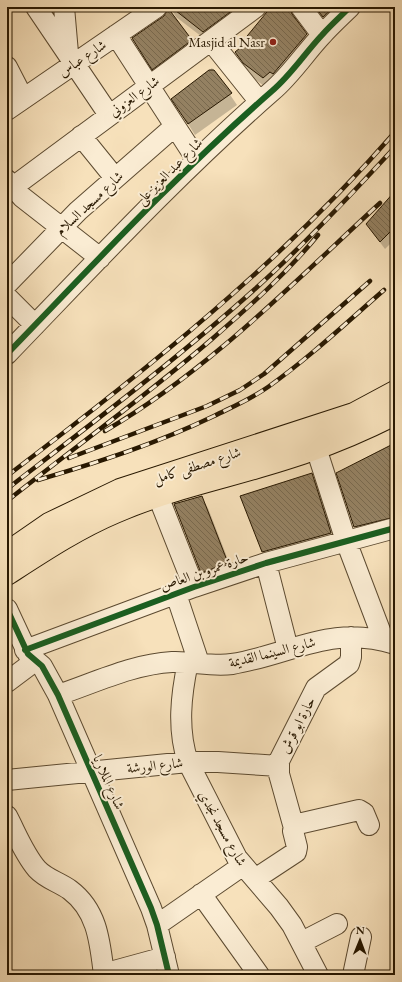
<svg xmlns="http://www.w3.org/2000/svg" width="402" height="982" font-family="'EB Garamond',Amiri,serif">
<style>
.shadow{fill:#0003}
.building{fill:url(#building-back-hatch);stroke:#281801}
.lines{fill:none;stroke-linecap:round;stroke-linejoin:round}
.minor-casing{stroke:#5c4a30;stroke-width:22}
.primary-casing{stroke:#281801;stroke-width:24}
.minor{stroke:#faecd3;stroke-width:20}
.primary{stroke:#f7e1bb;stroke-width:22}
.rail-casing{stroke:#281801;stroke-width:4.5}
.rail{stroke:#faecd3;stroke-width:3;stroke-dasharray:9;stroke-linecap:butt}
.cycleway-casing{stroke:#faecd3;stroke-width:8}
.cycleway{stroke:#1b5e20;stroke-width:6}
.poi-dot{fill:#8f2418;stroke:#faecd3;stroke-width:1.5}
.labels{text-anchor:middle;dominant-baseline:central;stroke-width:4;stroke-linejoin:round;paint-order:stroke}
.poi-label{font-size:14px;fill:#281801;stroke:#faecd3;text-anchor:end}
.street-label{font-size:14px;fill:#281801;stroke:#faecd3}
</style>
<defs>
<pattern id="building-back-hatch" width="6" height="6" patternUnits="userSpaceOnUse"><rect width="6" height="6" fill="#948162"/><path d="M-1 5l2 2M0 0l6 6M5-1l2 2" fill="none" stroke="#79694e"/></pattern>
</defs>
<rect width="100%" height="100%" fill="#f7e1bb"/>
<filter id="stains"><feTurbulence type="fractalNoise" baseFrequency=".005" numOctaves="4"/><feColorMatrix values="0 0 0 0 .2 0 0 0 0 .09 0 0 0 0 .02 0 0 0 .5 -.17"/></filter>
<radialGradient id="worn" r=".72"><stop offset=".6" stop-color="#630" stop-opacity="0"/><stop offset="1" stop-color="#630" stop-opacity=".3"/></radialGradient>
<path class="shadow" d="M170,7H264L210,43L176,17Z
M272,7H292L298,17L297,23L314,49L272,92L252,77L236,53L246,44Z
M307,7H357L330,28L318,12Z
M168,10L199,55L161,83L141,53Z
M212,68L237,105L195,135L173,100Z
M395,193V239L385,249L367,225Z
M395,443V529L361,538L355,527L337,473Z
M311,474L320,488L339,547L271,566L263,552L241,496Z
M201,497L208,508L234,575L208,584L202,572Z"/>
<path class="building" d="M171,7H237L203,32Z
M271,7H290L292,14L307,34L273,74L270,72L263,78L243,63L235,52L245,44L243,41Z
M315,7H334L323,17Z
M168,8L192,40L152,70L132,38L164,16Z
M209,70H214L232,93L188,124L171,99Z
M395,191V227L380,242L366,224Z
M395,443V517L354,527L336,473Z
M312,473L331,533L262,552L240,496Z
M202,496L228,563L201,573L174,504Z"/>
<g class="lines">
<defs>
<path id="minor" d="M36,7L109,115
M64,7L68,53
M301,7L322,35
M116,35L197,160
M211,41L259,101
M7,67L23,98
M7,110L157,7
M81,136L115,178
M7,180L22,197L100,258
M13,187L256,7
M7,284L78,211L175,126
M7,297L35,325
M7,354C93,265 178,173 272,91C291,75 305,53 322,35C331,25 341,16 350,7
M316,448L346,541L384,641
M158,496L194,587
M266,563L288,649
M176,594L199,663
M7,609L28,654L42,666L58,695L151,908L157,925L169,975
M25,650L194,587L266,563L395,528
M188,662C181,695 177,729 188,762L237,858L279,907L292,925L318,975
M7,682L35,661
M58,695C94,683 133,664 172,662C192,661 212,667 232,664C293,654 330,624 395,644
M7,780L188,762H218L279,766
M7,816C16,833 24,854 37,869C46,879 59,882 70,890C98,911 100,943 104,975
M294,828L279,774V761L316,688L349,664L351,657V637
M255,879L296,852L297,847L293,831L298,824L359,810L364,813L369,825
M201,894L259,975
M157,925L242,866
M302,942L337,924
M103,974L165,957
M353,975L361,937"/>
<path id="primary" d="M7,553L49,524L120,490L354,414L395,392
M7,574C41,552 77,528 115,512C177,485 244,474 308,451C338,441 367,428 395,414"/>
</defs>
<use href="#minor" class="minor-casing"/>
<use href="#primary" class="primary-casing"/>
<use href="#minor" class="minor"/>
<use href="#primary" class="primary"/>
<defs>
<path id="rail" d="M105,431C208,371 293,283 380,203
M69,458L207,406L240,390L264,374L370,281
M7,476C144,372 281,263 395,132
M38,480C99,462 158,443 214,416C232,407 251,399 268,387C309,358 346,323 384,290
M7,489C91,424 176,360 255,289C304,245 350,196 395,147
M7,501C75,447 146,396 212,339C250,306 286,274 318,235"/>
</defs>
<use href="#rail" class="rail-casing"/>
<use href="#rail" class="rail"/>
<defs>
<path id="cycleway" d="M7,354C93,265 178,173 272,91C291,75 305,53 322,35C331,25 341,16 350,7
M7,609L28,654L42,666L58,695L151,908L157,925L169,975
M25,650L194,587L266,563L395,528"/>
</defs>
<use href="#cycleway" class="cycleway-casing"/>
<use href="#cycleway" class="cycleway"/>
</g>
<circle class="poi-dot" cx="273" cy="42" r="4"/>
<g class="labels">
<g class="poi-label">
<text x="265" y="42">Masjid al Nasr</text>
</g>
<g class="street-label">
<text transform="translate(82 58) rotate(-34)">شارع عباس</text>
<text transform="translate(134 96) rotate(-36)">شارع العزوني</text>
<text transform="translate(169 171) rotate(-45)">شارع عبد العزيز على</text>
<text transform="translate(89 203) rotate(-43)">شارع مسجد السلام</text>
<text transform="translate(197 465) rotate(-18)">شارع مصطفى كامل</text>
<text transform="translate(204 571) rotate(-19)">حارة عمرو بن العاص</text>
<text transform="translate(272 652) rotate(-14)">شارع السينما القديمة</text>
<text transform="translate(297 725) rotate(-63)">حارة ابو قرش</text>
<text transform="translate(155 765) rotate(-6)">شارع الورشة</text>
<text transform="translate(109 782) rotate(66)">شارع الملاريا</text>
<text transform="translate(223 828) rotate(61)">شارع مسجد نجدي</text>
</g>
</g>
<rect width="402" height="982" fill="none" stroke="#f7e1bb" stroke-width="24"/>
<rect x="8" y="8" width="386" height="966" fill="none" stroke="#281801" stroke-width="2"/>
<rect x="12" y="12" width="378" height="958" fill="none" stroke="#281801"/>
<g transform="translate(360 940) rotate(1)" stroke="#faecd3" stroke-width="3" paint-order="stroke">
<path d="M0-3L7 15L0 10L-7 15Z" fill="#281801"/>
<text y="-6" font-size="11" font-weight="bold" text-anchor="middle" fill="#281801">N</text>
</g>
<rect width="100%" height="100%" filter="url(#stains)"/>
<rect width="100%" height="100%" fill="url(#worn)"/>
</svg>
